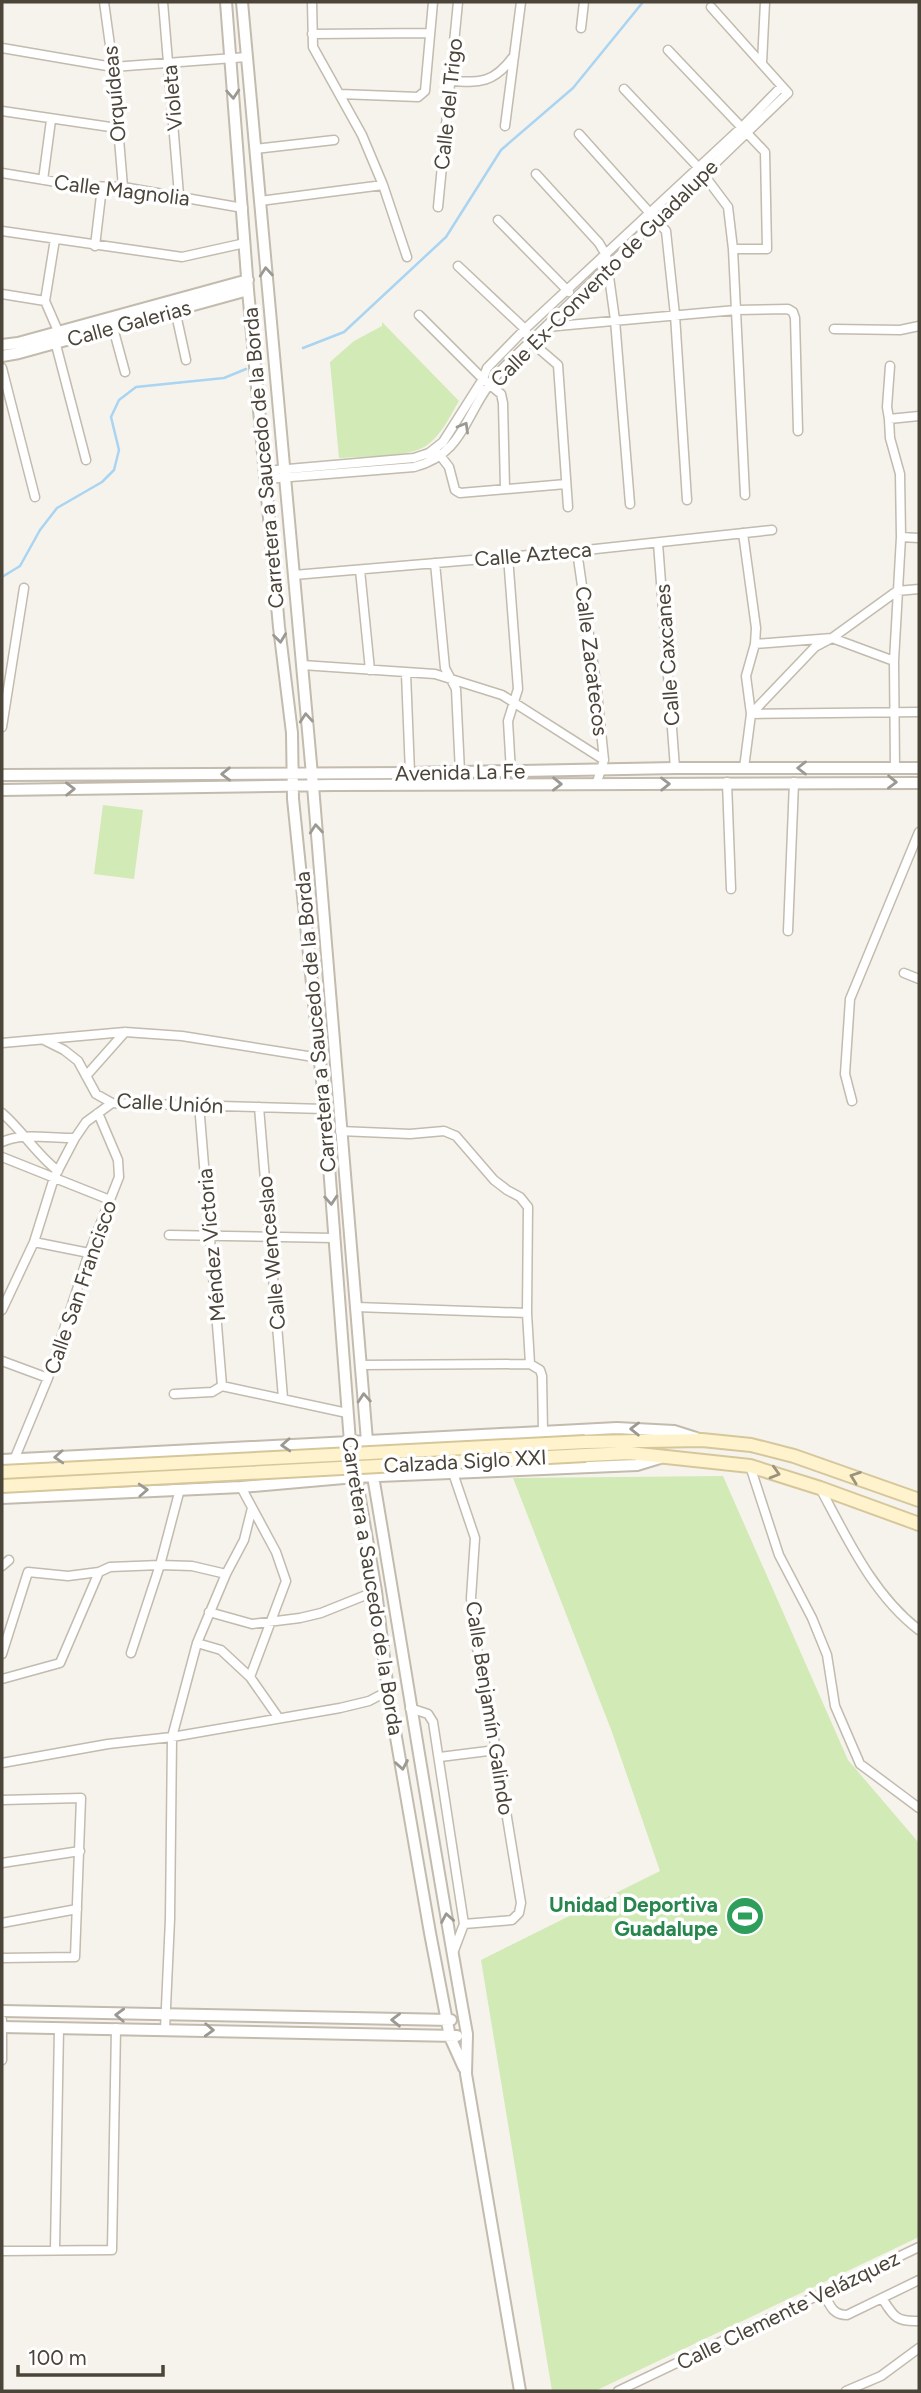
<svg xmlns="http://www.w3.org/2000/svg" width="921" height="2393" font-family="Figtree,sans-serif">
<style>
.green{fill:#d2eab5}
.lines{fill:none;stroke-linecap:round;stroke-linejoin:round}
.stream{stroke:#a9d4f2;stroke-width:2.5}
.minor-casing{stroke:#c2bbae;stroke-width:11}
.tertiary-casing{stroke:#c2bbae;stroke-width:14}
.secondary-casing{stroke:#d6c79b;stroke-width:16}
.minor{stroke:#fff;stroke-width:8}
.tertiary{stroke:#fff;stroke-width:10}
.secondary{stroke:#fff3cd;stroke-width:12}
.secondary-bridge-casing{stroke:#d6c79b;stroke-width:16;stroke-linecap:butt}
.secondary-bridge{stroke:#fff3cd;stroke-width:12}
.oneway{stroke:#9c9892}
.oneway2{stroke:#9c937c}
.labels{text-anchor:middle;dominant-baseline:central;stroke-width:7;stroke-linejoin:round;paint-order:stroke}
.street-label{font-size:21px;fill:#4b4439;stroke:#fff}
.leisure-label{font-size:21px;font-weight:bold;fill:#27864d;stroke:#fff;text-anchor:end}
</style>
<rect width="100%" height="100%" fill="#f6f3ec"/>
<path class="green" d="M382,322L459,401C450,416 441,436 426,446C406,458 362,456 339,458L330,362L354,341L382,326Z
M103,805L143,810L134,879L94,874Z
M723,1476L848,1760L919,1843V2237L595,2391H552L481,1960L660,1871L612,1732L513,1478Z"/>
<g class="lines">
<path class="stream" d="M303,348L344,332L446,237L501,150L573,88L643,2
M2,577L20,566L40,530L57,508L102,482L114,470L119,450L111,417L119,400L136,387L224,378L246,369"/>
<defs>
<path id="minor" d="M104,2L113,67L123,187
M163,2L179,195
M312,2L313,47L362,135L383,185L407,257
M581,28L584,2
M312,34L430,33
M2,48L113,67L247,57
M668,50L765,152L767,249H733
M762,63L765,2
M450,81C480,83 494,83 513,57
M624,89L698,167L728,207L733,249L745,495
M340,94L418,97L425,91L433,2
M2,111L117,128
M505,126L521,2
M579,134L666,231L675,315L687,500
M255,149L334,140
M2,173L81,186L123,187L243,208
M536,174L599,243L606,255L615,320L630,504
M43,180L51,120
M260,201L383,185
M438,207L458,2
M498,220L569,292
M2,231L182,257L245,243
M95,246L102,187
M458,266L525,329L530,341L558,365L568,507
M2,294L45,301L55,239
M45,301L58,331
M174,305L186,360
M419,315L483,379L501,394L503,403L505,489
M112,324L125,372
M546,327L736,310L788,309L793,312L795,318L798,431
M834,329L900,330L919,326
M55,341L86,460
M890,366L887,407L889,419L919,416
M2,368L35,497
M889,419L890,438L900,474L901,537
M439,454L449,467L455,490L460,493L566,484
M265,471L414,458L429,453L443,442L483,379L487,368L525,329L742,127L782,86
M266,479L414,467C461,455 464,419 489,385C495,376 503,368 511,360L788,93L711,7
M743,533L756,628L755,644L746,676L751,714
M658,543L675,768
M577,551L596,683L604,760L596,785
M508,556L518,689L508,721L511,772
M435,563L445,668L456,689L460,772
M360,570L370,670
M294,575L577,551L772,530
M755,644L832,638L894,661
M302,665L435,674L502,695L604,760
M406,673L410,773
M751,714L815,647L832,638L897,591L919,589
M2,727L24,588
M744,768L751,714L919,712
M895,768L894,661L901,537L919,538
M727,782L731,889
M788,931L794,782
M904,973L919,979
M44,1040L64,1050L78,1061L96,1094L112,1103L324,1109
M2,1043L125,1032L182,1036L320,1058
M86,1076L125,1032
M852,1101L845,1074L850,999L919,832
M199,1104L222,1386
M259,1107L283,1398
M2,1113C22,1130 36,1154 58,1171
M340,1131L410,1134L444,1131L456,1136L494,1180L507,1190L520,1197L528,1207L527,1313L530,1364L540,1370L542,1376L543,1432
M2,1142C23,1132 51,1139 75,1138L86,1122L112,1103
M2,1157L110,1200
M169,1235L334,1238
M34,1242L89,1253
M356,1307L527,1313
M2,1310L34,1242L54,1178L75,1138
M2,1361L48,1378
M361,1365L530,1364
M174,1394L212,1392L222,1386L347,1413
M14,1460L48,1378L89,1253L119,1177L118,1160L98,1113
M750,1466L779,1555L812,1618L827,1655L835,1706L860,1764L919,1808
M453,1473L475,1538L471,1598L475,1637L496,1750L521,1903L519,1913L512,1920L464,1924L453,1953
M241,1487L276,1552L286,1581L250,1677
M820,1488C847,1538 873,1595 919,1630
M2,1566L9,1560
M209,1612L252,1624L300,1618L321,1613L376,1591
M197,1643L221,1650L250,1677L278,1717
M131,1653L160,1565L180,1489
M2,1654L28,1572L68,1576L99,1572L110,1567L160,1565L192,1566L226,1574
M2,1679L60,1663L99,1572
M410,1708L428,1714L433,1722L464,1924
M440,1757L496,1750
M2,1763L108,1744L172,1737L340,1708L369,1701L388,1691
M2,1800L81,1798L75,1957L2,1958
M2,1863L80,1851
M2,1923L77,1909
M2,2020V2060
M165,2029L170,1919L172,1737L197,1643L226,1574L244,1540L252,1508
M55,2250L59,2028
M2,2251L112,2250L116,2028
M823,2292C830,2305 832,2315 847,2315L919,2280
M882,2298C894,2317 896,2322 919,2321
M618,2391L919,2247
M846,2391L881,2376L919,2348"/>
<path id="tertiary" d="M226,2L248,290L279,627L292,733L293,799L324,1100L350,1442L376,1591L388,1691L430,1933L450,2037L464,2068
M242,2L313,786L367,1441C401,1638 431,1836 467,2034L466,2074L520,2391
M2,345L18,343L248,280
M2,356L19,353L248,290
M2,775L410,773L675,768H919
M2,790L333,785L919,783
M2,1460L617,1428L674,1431L696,1438
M2,1498L241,1487L355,1477L637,1465L660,1458
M2,2011L451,2020
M2,2027L457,2036"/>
<path id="secondary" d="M585,1442L702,1440L751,1445L794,1456L919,1500
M586,1455L629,1453L750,1466L820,1488L919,1524"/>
</defs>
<use href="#minor" class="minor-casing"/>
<use href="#tertiary" class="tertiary-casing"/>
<use href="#secondary" class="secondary-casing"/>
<use href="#minor" class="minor"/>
<use href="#tertiary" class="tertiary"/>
<use href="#secondary" class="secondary"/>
<defs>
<path id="secondary-bridge" d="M2,1472L585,1442
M2,1486L586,1455"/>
</defs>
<use href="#secondary-bridge" class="secondary-bridge-casing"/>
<use href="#secondary-bridge" class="secondary-bridge"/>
</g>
<defs><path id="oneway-chevron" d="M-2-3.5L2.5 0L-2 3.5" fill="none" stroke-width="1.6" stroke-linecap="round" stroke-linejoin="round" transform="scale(1.75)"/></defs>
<g class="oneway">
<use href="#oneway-chevron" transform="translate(233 94) rotate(86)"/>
<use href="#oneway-chevron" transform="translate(266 272) rotate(-95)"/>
<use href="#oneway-chevron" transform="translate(464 427) rotate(-60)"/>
<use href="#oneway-chevron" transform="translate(280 638) rotate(83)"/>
<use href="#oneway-chevron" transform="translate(306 718) rotate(-95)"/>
<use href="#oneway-chevron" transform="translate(802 768) rotate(-180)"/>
<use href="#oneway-chevron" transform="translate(226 774) rotate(179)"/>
<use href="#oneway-chevron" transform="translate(892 782) rotate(1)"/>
<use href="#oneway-chevron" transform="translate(557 784) rotate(1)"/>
<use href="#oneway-chevron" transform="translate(665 784) rotate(-1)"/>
<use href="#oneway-chevron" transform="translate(70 789) rotate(-1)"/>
<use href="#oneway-chevron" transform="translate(316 829) rotate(-95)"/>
<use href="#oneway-chevron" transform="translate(331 1200) rotate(86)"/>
<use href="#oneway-chevron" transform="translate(364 1398) rotate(-94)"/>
<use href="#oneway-chevron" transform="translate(635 1429) rotate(-179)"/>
<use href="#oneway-chevron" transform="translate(286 1445) rotate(177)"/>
<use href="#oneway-chevron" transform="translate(59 1457) rotate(177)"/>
<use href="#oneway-chevron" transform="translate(143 1490) rotate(-3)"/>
<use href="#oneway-chevron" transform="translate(402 1765) rotate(80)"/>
<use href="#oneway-chevron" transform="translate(447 1918) rotate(-100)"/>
<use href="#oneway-chevron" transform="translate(120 2015) rotate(-178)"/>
<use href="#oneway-chevron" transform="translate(396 2020) rotate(-179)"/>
<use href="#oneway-chevron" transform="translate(209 2030) rotate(2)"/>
</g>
<g class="oneway2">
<use href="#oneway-chevron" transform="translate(775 1473) rotate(16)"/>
<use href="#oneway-chevron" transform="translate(855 1477) rotate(-160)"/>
</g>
<defs>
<symbol id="stadium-disc" viewBox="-11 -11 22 22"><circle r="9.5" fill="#2e9e5b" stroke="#fff"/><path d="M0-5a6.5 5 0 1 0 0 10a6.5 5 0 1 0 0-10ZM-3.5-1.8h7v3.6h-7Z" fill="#fff"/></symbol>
</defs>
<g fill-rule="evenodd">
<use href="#stadium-disc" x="723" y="1894" width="44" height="44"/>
</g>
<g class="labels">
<g class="street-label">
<text transform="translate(114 94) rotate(-95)">Orquídeas</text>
<text transform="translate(172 98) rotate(-95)">Violeta</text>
<text transform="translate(448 104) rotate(-84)">Calle del Trigo</text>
<text transform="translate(122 190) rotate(7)">Calle Magnolia</text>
<text transform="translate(604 273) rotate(-45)">Calle Ex-Convento de Guadalupe</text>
<text transform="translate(129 323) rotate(-15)">Calle Galerias</text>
<text transform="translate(263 458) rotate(-95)">Carretera a Saucedo de la Borda</text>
<text transform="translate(533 554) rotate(-5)">Calle Azteca</text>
<text transform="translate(667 655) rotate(-94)">Calle Caxcanes</text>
<text transform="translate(592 661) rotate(83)">Calle Zacatecos</text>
<text transform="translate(460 772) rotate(-1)">Avenida La Fe</text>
<text transform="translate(315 1022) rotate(-95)">Carretera a Saucedo de la Borda</text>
<text transform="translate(170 1103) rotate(3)">Calle Unión</text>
<text transform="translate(211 1245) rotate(-95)">Méndez Victoria</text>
<text transform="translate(271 1253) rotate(-95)">Calle Wenceslao</text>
<text transform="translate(80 1287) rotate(-71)">Calle San Francisco</text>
<text transform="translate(465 1461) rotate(-3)">Calzada Siglo XXI</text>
<text transform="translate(373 1586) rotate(81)">Carretera a Saucedo de la Borda</text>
<text transform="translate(490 1708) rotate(81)">Calle Benjamín Galindo</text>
<text transform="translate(788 2310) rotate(-26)">Calle Clemente Velázquez</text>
</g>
<g class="leisure-label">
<text x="718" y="1904">Unidad Deportiva<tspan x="718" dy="24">Guadalupe</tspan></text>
</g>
</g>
<rect width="921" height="2393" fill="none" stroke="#4b4439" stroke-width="7"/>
<path d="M18 2365v10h145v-10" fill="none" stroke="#4b4439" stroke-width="3.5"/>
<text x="28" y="2365" font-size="21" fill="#4b4439" stroke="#ffffff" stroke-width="5" paint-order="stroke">100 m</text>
</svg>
